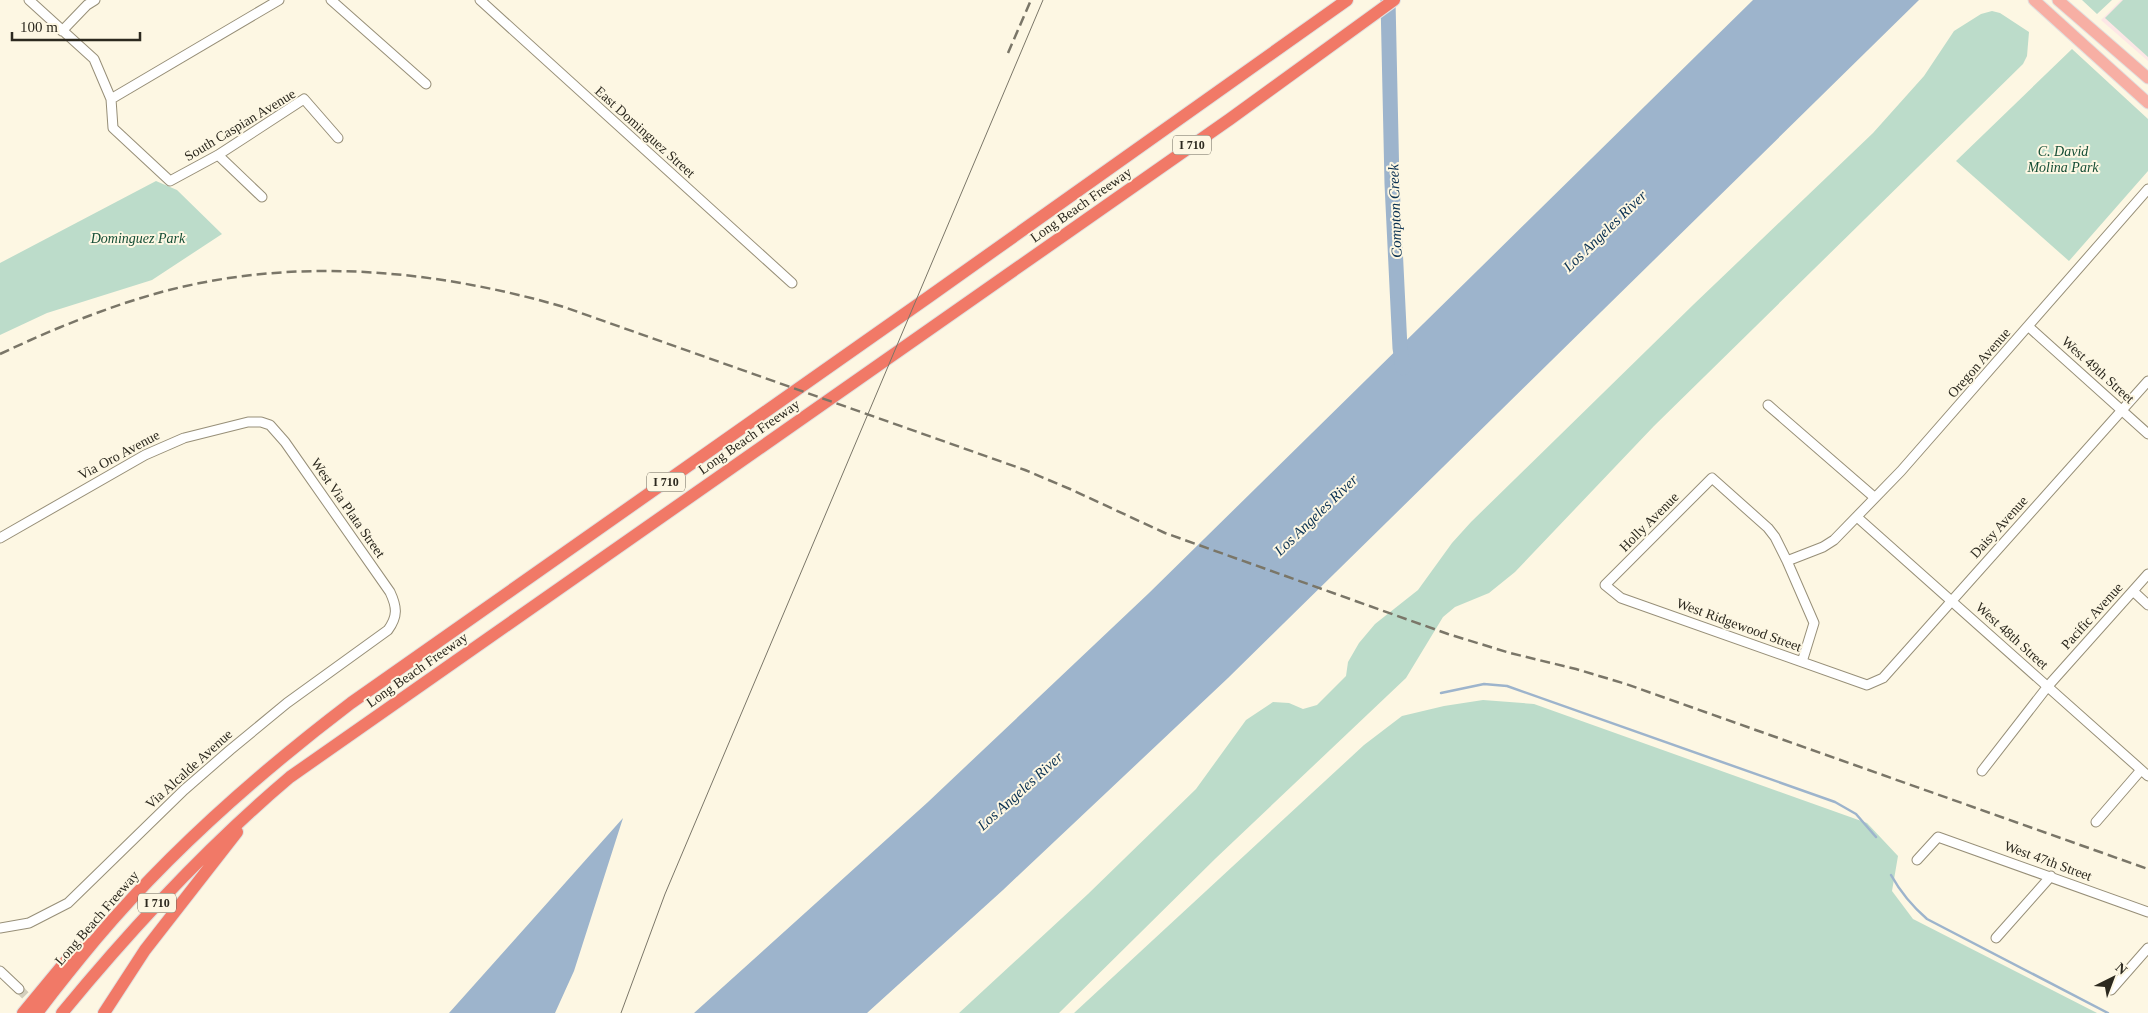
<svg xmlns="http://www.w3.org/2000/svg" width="2148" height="1013" font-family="Georgia,serif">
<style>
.education{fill:#fde7e6}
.green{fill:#bcdcca}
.water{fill:#9db4cc}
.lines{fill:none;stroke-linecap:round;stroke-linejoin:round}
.stream{stroke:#9db4cc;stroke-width:2.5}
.river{stroke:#9db4cc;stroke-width:15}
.minor-tunnel{stroke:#d3cebc;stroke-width:9;stroke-dasharray:9 4.5;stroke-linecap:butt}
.minor-casing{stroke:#978f78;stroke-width:11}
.major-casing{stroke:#e1e1e0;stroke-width:13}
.highway-casing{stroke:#e1e1e0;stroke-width:14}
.minor{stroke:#fff;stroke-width:9}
.major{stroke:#f7afa4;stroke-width:11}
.highway{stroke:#f17967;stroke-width:12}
.tram{stroke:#7a7668;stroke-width:1}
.rail{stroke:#7a7668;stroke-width:2.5;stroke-dasharray:10 5;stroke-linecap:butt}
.labels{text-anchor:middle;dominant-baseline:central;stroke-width:4;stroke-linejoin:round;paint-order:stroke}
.shield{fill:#fdf7e3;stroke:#6b675a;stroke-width:1}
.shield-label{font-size:12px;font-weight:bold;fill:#2c291f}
.street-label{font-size:14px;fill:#2c291f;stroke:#fdf7e3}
.park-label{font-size:14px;font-style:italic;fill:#144d35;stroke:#fdf7e3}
.water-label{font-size:15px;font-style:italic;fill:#093051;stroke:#fdf7e3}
</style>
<rect width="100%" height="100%" fill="#fdf7e3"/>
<path class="education" d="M2121,0H2148V61L2101,20Z"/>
<path class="green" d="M2082,0H2112L2097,14Z
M2123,0H2148V57L2105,18Z
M1992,11L2000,13L2029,32L2027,56L2023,64L1654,426L1515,572L1489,593L1455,607L1443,617L1406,678L1216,858L1059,1013H959L1088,894L1196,789L1246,720L1273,702L1289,703L1303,709L1317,705L1346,676L1348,662L1359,643L1375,624L1418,590L1452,543L1471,522L1693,305L1873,133L1924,76L1954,31L1981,14Z
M2072,49L2148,119V171L2069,261L1956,161Z
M156,181L177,190L222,234L152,280L47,313L0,335V263Z
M1483,700L1534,704L1867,823L1898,856L1892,891L1913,919L2097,1013H1074L1364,745L1402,716L1444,706Z"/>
<path class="water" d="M1753,0H1919L1228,678L1003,890L867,1013H694L928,802L1149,593Z
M623,818L574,971L555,1013H449Z"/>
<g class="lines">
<path class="stream" d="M1441,693L1484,684L1507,686L1835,802L1856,814L1876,837
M1891,875C1901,893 1912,906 1927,919L2108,1013"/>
<path class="river" d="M1388,0L1392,184L1400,348L1403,368"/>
<path class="minor-tunnel" d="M19,989L35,1005"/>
<defs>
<path id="minor" d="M29,0L94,59L111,99L113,128L170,181L218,155L304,99L338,138
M331,0L426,84
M480,0L792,283
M62,31L87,5L95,0
M111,99L279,0
M218,155L262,197
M2029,327L2148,434
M1768,405L1874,497
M1857,517L2148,776
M0,538L145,455L184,438L248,422H261L270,425L285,442L390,592C397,607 398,616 388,630L287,703L230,750L184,790L68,903L29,923L0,928
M1787,561L1775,537L1768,528L1712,478L1605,585L1621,598L1867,685L1883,678L2148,381
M2133,591L2148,605
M1802,662L1814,623L1787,561L1823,547L1834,540L1901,471L2148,189
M1982,771L2048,686L2148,574
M2096,822L2141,770
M1917,860L1938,837L2148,912
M1996,938L2051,876
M0,971L19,989
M2111,990L2148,948"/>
<path id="major" d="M2034,0L2148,103
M2058,0L2148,78"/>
<path id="highway" d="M23,1013L71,955L88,944
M37,1013C56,988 76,963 96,939C171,850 259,773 351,703L930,296L1347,0
M62,1013C132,928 206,848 290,777L1230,119L1394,0
M104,1013L145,950L237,832"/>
</defs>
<use href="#minor" class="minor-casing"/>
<use href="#major" class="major-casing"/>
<use href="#highway" class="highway-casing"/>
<use href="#minor" class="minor"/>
<use href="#major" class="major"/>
<use href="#highway" class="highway"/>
<path class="tram" d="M621,1013L665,894L1043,0"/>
<path class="rail" d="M1008,53L1031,0
M0,354C51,330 104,308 158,293C292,256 433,269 564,307L1025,470L1070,489L1165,533L1448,634L1510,653L1576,669L1626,684L2148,869"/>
</g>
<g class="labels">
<g class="shield">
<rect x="1173" y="135.5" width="38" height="19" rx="4"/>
<rect x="647" y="472.5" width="38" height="19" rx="4"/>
<rect x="138" y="893.5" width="38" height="19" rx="4"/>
</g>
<g class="shield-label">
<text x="1192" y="145">I 710</text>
<text x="666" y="482">I 710</text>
<text x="157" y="903">I 710</text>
</g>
<g class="street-label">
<text transform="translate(240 125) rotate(-31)">South Caspian Avenue</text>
<text transform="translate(645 132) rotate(42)">East Dominguez Street</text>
<text transform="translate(1081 205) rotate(-35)">Long Beach Freeway</text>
<text transform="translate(1979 363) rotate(-49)">Oregon Avenue</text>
<text transform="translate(2098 370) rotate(42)">West 49th Street</text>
<text transform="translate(749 437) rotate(-35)">Long Beach Freeway</text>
<text transform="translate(119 455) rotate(-28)">Via Oro Avenue</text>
<text transform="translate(348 508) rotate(55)">West Via Plata Street</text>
<text transform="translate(1649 522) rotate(-45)">Holly Avenue</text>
<text transform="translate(1999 527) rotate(-48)">Daisy Avenue</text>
<text transform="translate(2092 616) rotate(-48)">Pacific Avenue</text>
<text transform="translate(1739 625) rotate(20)">West Ridgewood Street</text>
<text transform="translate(2012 636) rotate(42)">West 48th Street</text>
<text transform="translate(417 670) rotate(-35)">Long Beach Freeway</text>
<text transform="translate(189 769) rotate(-42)">Via Alcalde Avenue</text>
<text transform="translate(2048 861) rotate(20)">West 47th Street</text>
<text transform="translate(97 918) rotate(-49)">Long Beach Freeway</text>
</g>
<g class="park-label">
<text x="2063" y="151">C. David<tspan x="2063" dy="16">Molina Park</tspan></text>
<text x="138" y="238">Dominguez Park</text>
</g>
<g class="water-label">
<text transform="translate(1395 211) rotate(-92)">Compton Creek</text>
<text transform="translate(1605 231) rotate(-44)">Los Angeles River</text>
<text transform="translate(1316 515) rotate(-44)">Los Angeles River</text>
<text transform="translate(1020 791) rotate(-42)">Los Angeles River</text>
</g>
</g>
<g transform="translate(2113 978) rotate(42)" stroke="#fdf7e3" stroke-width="4" paint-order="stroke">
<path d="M0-4L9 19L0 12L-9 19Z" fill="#2c291f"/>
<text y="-8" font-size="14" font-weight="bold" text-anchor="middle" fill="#2c291f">N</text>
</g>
<path d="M12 32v8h128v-8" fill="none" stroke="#2c291f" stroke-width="2.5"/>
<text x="20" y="32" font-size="15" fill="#2c291f" stroke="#fdf7e3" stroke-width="4" paint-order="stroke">100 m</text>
</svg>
